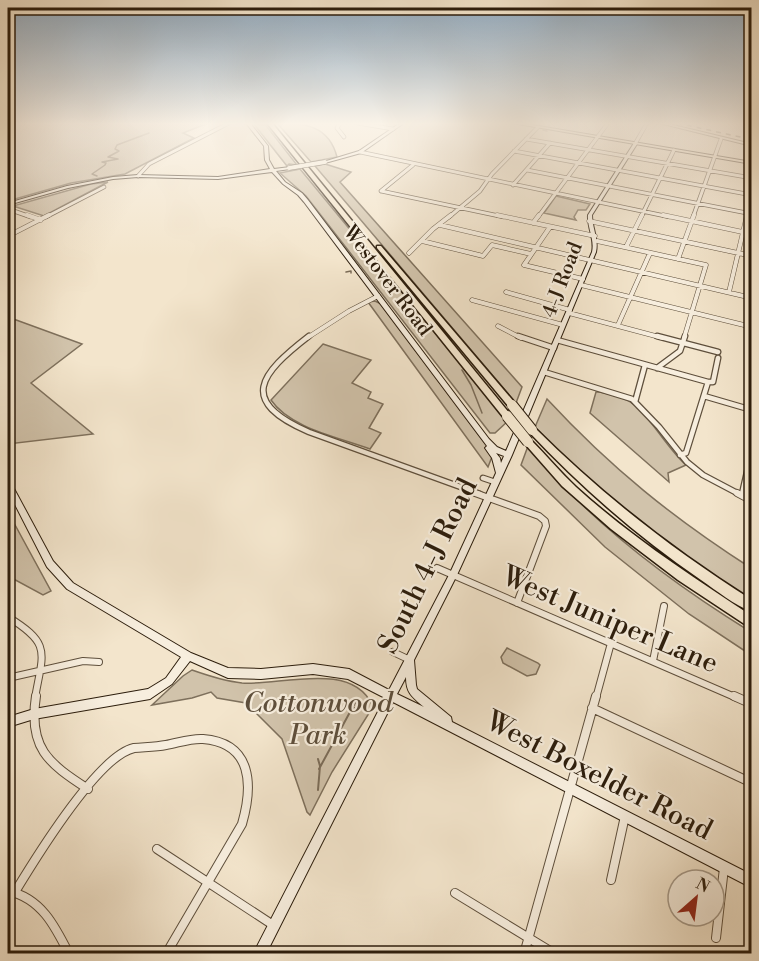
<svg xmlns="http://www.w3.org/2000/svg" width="759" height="961" font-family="'Libre Bodoni',serif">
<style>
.green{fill:#d1c3ab;stroke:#7e705c;stroke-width:1.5}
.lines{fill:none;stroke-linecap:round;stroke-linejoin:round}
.stream-far1{stroke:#7b6c58;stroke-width:1.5}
.stream{stroke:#7b6c58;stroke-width:2}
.street-far4-casing{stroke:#5e4f3c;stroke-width:4.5}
.street-far3-casing{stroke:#5e4f3c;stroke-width:5}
.street-far2-casing{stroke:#5e4f3c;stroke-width:7}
.street-far1-casing{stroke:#5e4f3c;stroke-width:8}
.street-casing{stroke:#5e4f3c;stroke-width:10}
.secondary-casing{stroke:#2c1d0c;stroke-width:2}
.primary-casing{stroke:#2c1d0c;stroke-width:2}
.highway-casing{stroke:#2c1d0c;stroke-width:3}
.street-far4{stroke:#f7eede;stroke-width:3}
.street-far3{stroke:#f7eede;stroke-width:4}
.street-far2{stroke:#f7eede;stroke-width:4.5}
.street-far1{stroke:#f7eede;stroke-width:6}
.street{stroke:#f7eede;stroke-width:8}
.secondary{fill:#f7eede;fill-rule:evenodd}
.primary{fill:#f3e5cc;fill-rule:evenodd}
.highway{fill:#f3e5cc;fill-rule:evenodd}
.rail{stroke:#2c1d0c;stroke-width:1.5;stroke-dasharray:5 5;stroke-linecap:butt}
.secondary-bridge-casing{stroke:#2c1d0c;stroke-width:5;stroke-linecap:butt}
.highway-bridge-casing{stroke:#2c1d0c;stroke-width:12;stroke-linecap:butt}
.secondary-bridge{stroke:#f7eede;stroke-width:4}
.highway-bridge{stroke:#f3e5cc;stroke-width:10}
.labels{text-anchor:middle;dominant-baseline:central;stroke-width:4.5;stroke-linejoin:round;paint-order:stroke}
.far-street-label{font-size:20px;fill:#2c1d0c;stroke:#f7eede}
.near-street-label{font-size:28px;fill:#2c1d0c;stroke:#f7eede}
.near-park-label{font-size:28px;font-style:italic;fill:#5e4f3c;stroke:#f7eede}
</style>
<rect width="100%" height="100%" fill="#f3e5cc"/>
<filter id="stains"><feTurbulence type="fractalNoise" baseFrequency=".00333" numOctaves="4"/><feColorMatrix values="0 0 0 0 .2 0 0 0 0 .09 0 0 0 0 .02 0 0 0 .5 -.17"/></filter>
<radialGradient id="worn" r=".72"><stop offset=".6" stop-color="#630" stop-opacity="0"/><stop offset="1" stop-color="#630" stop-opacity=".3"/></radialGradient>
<path class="green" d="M8,123H208L183,133L194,138L125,174L71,183L8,201Z
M253,123H264L297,165L289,164L287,166Z
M277,123C306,123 329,126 337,157L311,162Z
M325,164L351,172L340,182L522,387L516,403L315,166Z
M300,169L508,421L495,433H490L306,196L280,173Z
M108,182L44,216L13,206L91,184Z
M556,196L590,204L586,210H578L574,217L576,220L544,213Z
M375,301L381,304L493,454L488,467L368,302Z
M8,317L82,344L31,383L93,434L8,444Z
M323,344L371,360L352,383L371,392L368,398L383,404L369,428L381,433L370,449C338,437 290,428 271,400Z
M596,392H600C609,394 618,396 627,400C645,408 668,450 686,465L668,473L669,482L590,413Z
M547,399C611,468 673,518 751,568V603L659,541L560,454L535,427Z
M528,446C588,521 670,582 751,632V655L689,614L605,547L521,465Z
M8,512L51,591L43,595L8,576Z
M507,648L538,663L540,665L536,674L527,676L503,663L501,657Z
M192,670C209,676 224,681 242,683C278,686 352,660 372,705L371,710L332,772L310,815L307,812L282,739L246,703L217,698L211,692L192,698L152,705L183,676Z"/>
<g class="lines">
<path class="stream-far1" d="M549,123V127
M543,130L547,131
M97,176L92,174L105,165L106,163L102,162L118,159L108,157L119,151L115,149L117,145L149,133
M346,272L351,271V273
M462,370L471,385L482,413"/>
<path class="stream" d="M354,708L367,709
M318,759L320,766L318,790
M319,769L356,701"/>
<defs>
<path id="street-far4" d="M340,123L337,128L344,137
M357,123L393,129
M526,139L752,178
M635,144L647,123
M514,151L752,195
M360,152L670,217
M527,170L752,214
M138,176L149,164L229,123
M513,185L550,143
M381,191L504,217
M381,191L413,165
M8,209L31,217
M46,217L104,187
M449,217L480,191L492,174L538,127
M538,217L608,123
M641,217L674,150
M693,217L721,139
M747,217L752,194"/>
<path id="street-far3" d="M27,215L41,220
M497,215L595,236
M663,215L752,234
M589,221L752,256
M533,223L539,215
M440,225L752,298
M550,227L524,265L583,279
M8,236L49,215
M422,241L483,256L492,245L531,254
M597,241L706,265L684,338
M626,247L642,215
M409,253L433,229L451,215
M678,259L694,215
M581,285L752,327
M506,292L570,310
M729,292L747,215
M472,300L563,325
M569,313L663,338
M618,325L650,253
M498,326L521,338
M307,338L349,311L378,296"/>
<path id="street-far2" d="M309,336C260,374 237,401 309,432L480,494
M518,336L554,348
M657,336L718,352
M557,340L708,382
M657,368L680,351L685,336
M544,372L632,399L659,427L687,462L703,475L739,494
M708,382H713L718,358
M704,396L752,410
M635,402L645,365
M680,455L686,453L708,382
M483,478L495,482
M742,494L752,450"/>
<path id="street-far1" d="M475,493L539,516L545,521L546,526L517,603
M737,493L752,501
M437,568L737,698
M8,617C52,644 43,652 35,698
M393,652L410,660
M653,661L664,606
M8,678L83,661L99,662
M596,698L611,643"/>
<path id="street" d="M36,696C28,748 48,763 88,789
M734,696L752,704
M592,708L752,783
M157,849L273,925
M611,880L625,816
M8,891C41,898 55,926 69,954
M15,892C35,859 98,756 134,748C145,747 156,747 166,745C178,743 191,738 203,739C253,743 253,786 242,824L166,954
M455,893L555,954
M716,938L724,868
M524,954L596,696"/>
<path id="secondary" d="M246,123H250L268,146L269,160L274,169L290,167V169L276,171L285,182L302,193L308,200L489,439L497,447L506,451L592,252C595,239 587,228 588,215L634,143L637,144L592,215C592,228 599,239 596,252L512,455L457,575L414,660L416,685L417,689L451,717L452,722L752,875V888L393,702L266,954H253L385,698L348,679L313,674L261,679L228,678L190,661L172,684L150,699L34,719L8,727V717L34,709L148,689L166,678L181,657L67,589L47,567L8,491V482L11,483L53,561L73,583L191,653L228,668L261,669L313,664L349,669L389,690L450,573L496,473L492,458L485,448L487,446L304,202L298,195L283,184L272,172L218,179L138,177L113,179L68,188L8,205V203L67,186L113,177L138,175L218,177L270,169L265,160L264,146ZM496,453L504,456L501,463L500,458ZM406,677C406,693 412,697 424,707L397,694Z
M400,123H404L361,153L325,163L323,162L359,151Z
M659,123H665L752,144V146Z"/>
<path id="primary" d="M512,123H521L752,162V164Z"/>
<path id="highway" d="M267,123H272L510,414L512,416L510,418H504Z
M377,246H381L515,403L517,405L515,407H509L377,248Z
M532,427L535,428C601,494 673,550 752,600V612C734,605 717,591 701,580C638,537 581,487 529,432L527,430L529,428Z
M528,438L531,440C546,455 560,472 576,487C630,536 691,576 752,616V629L678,580L611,529L562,486L525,444L523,442Z"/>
</defs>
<use href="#street-far4" class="street-far4-casing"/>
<use href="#street-far3" class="street-far3-casing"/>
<use href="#street-far2" class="street-far2-casing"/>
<use href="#street-far1" class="street-far1-casing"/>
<use href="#street" class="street-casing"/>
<use href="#secondary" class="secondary-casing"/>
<use href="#primary" class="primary-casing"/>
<use href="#highway" class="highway-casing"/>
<use href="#street-far4" class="street-far4"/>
<use href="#street-far3" class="street-far3"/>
<use href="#street-far2" class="street-far2"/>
<use href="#street-far1" class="street-far1"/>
<use href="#street" class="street"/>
<use href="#secondary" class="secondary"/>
<use href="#primary" class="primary"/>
<use href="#highway" class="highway"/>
<path class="rail" d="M677,123L749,139"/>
<defs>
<path id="secondary-bridge" d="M289,168L325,162"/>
<path id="highway-bridge" d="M512,405L532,430
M507,416L528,442"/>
</defs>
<use href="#secondary-bridge" class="secondary-bridge-casing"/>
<use href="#highway-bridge" class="highway-bridge-casing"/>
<use href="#secondary-bridge" class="secondary-bridge"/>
<use href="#highway-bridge" class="highway-bridge"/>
</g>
<linearGradient id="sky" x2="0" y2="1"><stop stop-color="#91acc3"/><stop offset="0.48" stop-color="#faf3e8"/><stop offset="1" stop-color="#faf3e8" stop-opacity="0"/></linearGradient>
<rect width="759" height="258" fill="url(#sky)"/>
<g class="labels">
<g class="far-street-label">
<text transform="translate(563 280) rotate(-69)">4-J Road</text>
<text transform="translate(387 281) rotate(53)">Westover Road</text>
</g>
<g class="near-street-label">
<text transform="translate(428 566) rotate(-64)">South 4-J Road</text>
<text transform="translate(610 620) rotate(23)">West Juniper Lane</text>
<text transform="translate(599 776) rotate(27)">West Boxelder Road</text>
</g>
<g class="near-park-label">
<text x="318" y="703">Cottonwood<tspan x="318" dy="32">Park</tspan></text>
</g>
</g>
<rect width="759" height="961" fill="none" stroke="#f3e5cc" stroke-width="30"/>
<rect x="9" y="9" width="741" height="943" fill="none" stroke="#2c1d0c" stroke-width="3"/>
<rect x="15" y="15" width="729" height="931" fill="none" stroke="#2c1d0c" stroke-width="1.5"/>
<g transform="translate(696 898) rotate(28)"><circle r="28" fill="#f7eede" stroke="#a69a8a" stroke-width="1.5"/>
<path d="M0-4.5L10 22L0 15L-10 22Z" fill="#8f2418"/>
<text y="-9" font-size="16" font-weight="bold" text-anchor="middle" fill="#2c1d0c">N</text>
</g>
<rect width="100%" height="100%" filter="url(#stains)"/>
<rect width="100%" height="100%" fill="url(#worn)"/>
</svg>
